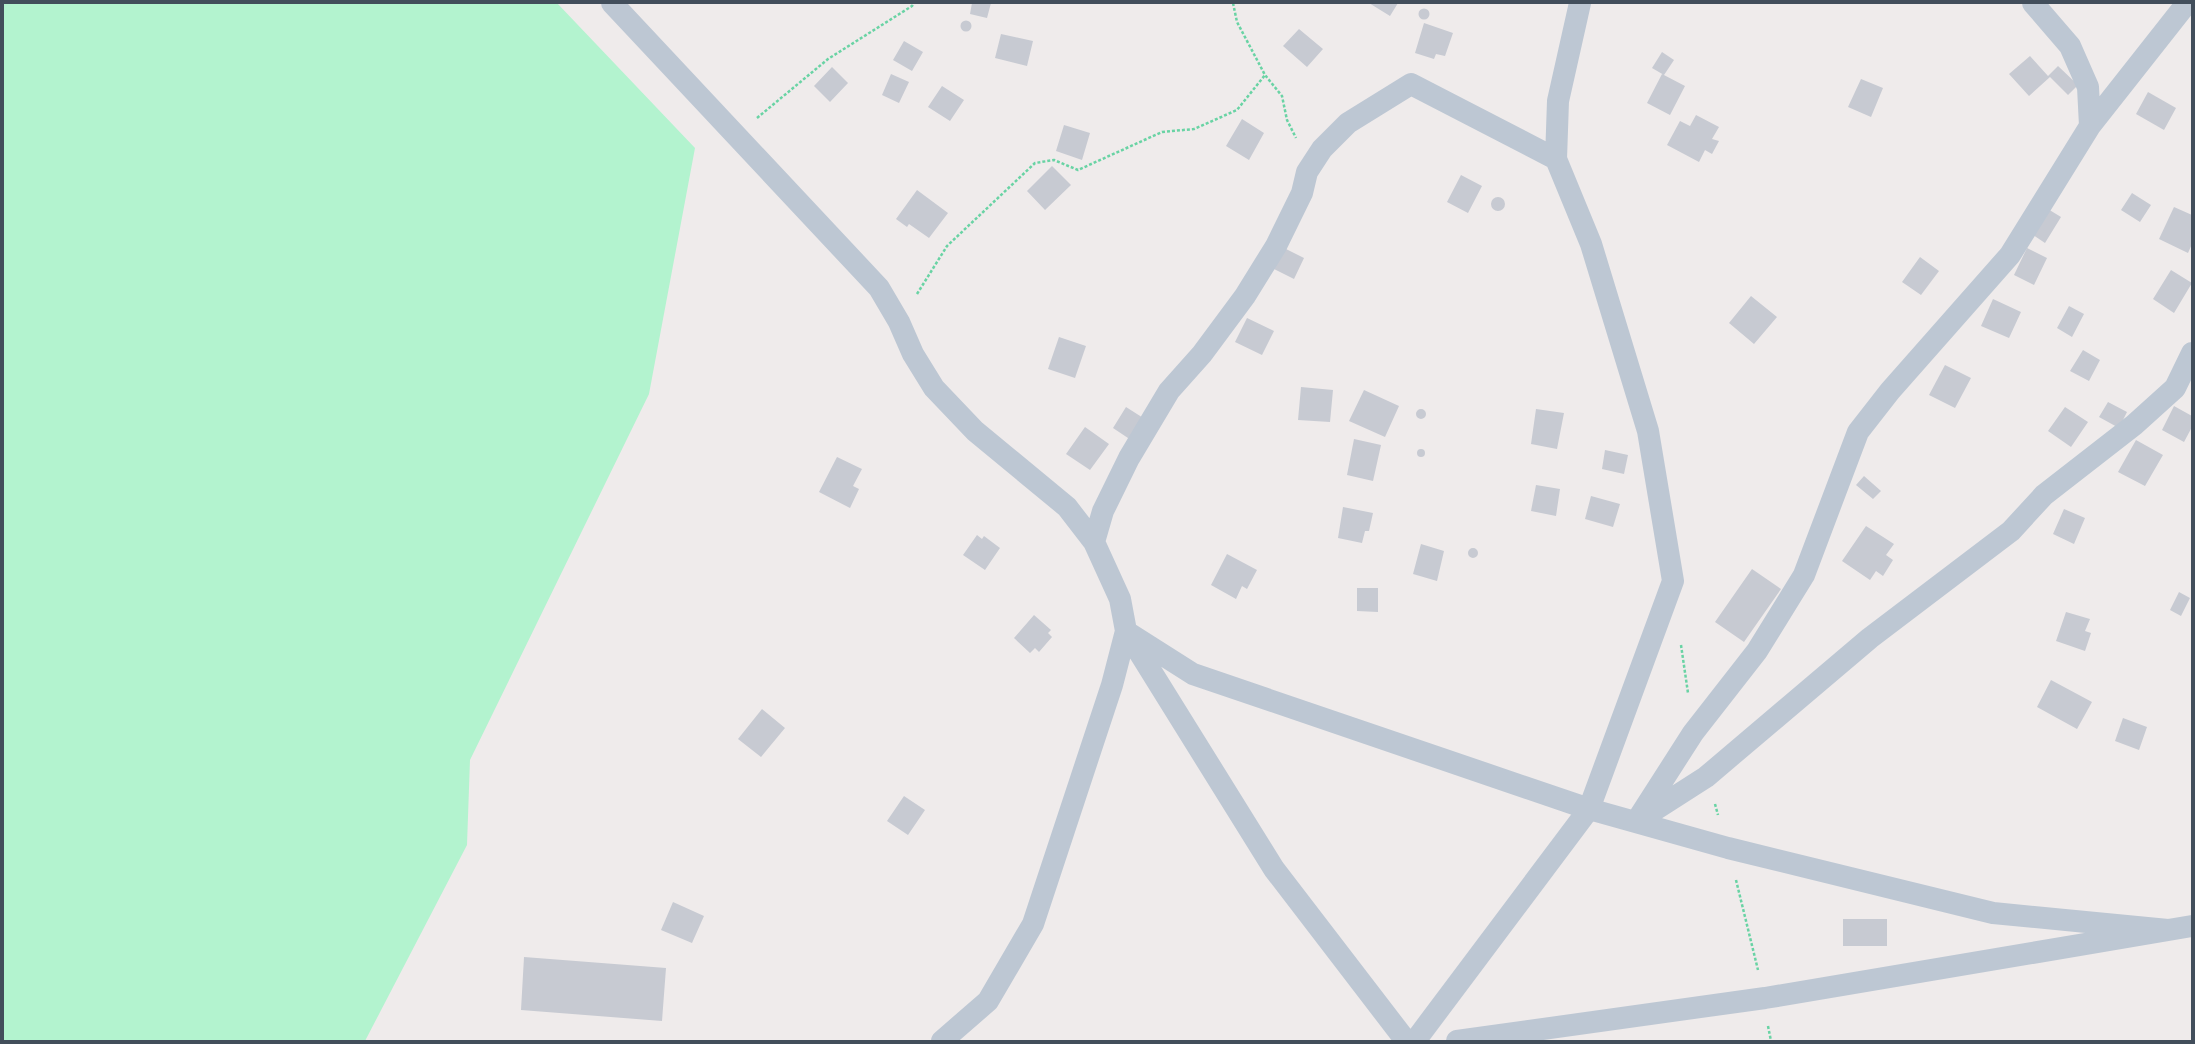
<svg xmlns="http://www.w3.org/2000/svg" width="2195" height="1044" font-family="Quicksand,sans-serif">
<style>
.green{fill:#b3f3cf}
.building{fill:#c7cad2}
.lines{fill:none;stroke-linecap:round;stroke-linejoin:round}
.path{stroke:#69d3a4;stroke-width:2.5;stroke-dasharray:3 2;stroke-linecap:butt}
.minor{stroke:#bdc7d3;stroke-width:22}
</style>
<rect width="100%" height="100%" fill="#efebeb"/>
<path class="green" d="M3,3H557L695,148L649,394L470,760L467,845L365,1041H3Z"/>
<path class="building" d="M972,3H991L987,18L970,14Z
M1369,3H1398L1390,16Z
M1418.5 14a5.5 5.5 0 1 1 11 0a5.5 5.5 0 1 1-11 0Z
M960.5 26a5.5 5.5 0 1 1 11 0a5.5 5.5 0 1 1-11 0Z
M1424,23L1453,33L1445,56L1436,54L1434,59L1415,53Z
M1299,29L1323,49L1307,67L1283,46Z
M1001,34L1033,41L1027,66L995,58Z
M904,41L923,52L912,71L893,60Z
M1662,52L1674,60L1664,75L1652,68Z
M2030,56L2048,76L2058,66L2078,85L2068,95L2050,77L2029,96L2009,74Z
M832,67L848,83L830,102L814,86Z
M891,74L909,82L899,103L882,95Z
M1662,74L1685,86L1670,115L1647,103Z
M1861,79L1883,88L1871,117L1848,107Z
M942,86L964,100L950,121L928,107Z
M2148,92L2176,108L2164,130L2136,114Z
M1696,115L1719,127L1712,139L1719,141L1712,154L1705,150L1699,162L1667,145L1680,121L1690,126Z
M1242,119L1264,133L1249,160L1226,146Z
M1064,125L1090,133L1082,160L1056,151Z
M1052,166L1071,185L1045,210L1027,191Z
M1461,175L1482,186L1468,213L1447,202Z
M917,190L948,213L929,238L909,224L907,227L896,219Z
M2132,193L2151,205L2140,222L2121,210Z
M1491 204a7 7 0 1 1 14 0a7 7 0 1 1-14 0Z
M2043,206L2061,217L2045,243L2027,231Z
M2174,207L2192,215V244L2188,253L2159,239Z
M1282,247L1304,258L1294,279L1272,268Z
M2027,248L2047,258L2034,285L2014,275Z
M1920,257L1939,271L1921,295L1902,282Z
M2171,270L2192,283L2174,313L2153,299Z
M1751,296L1777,317L1754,344L1729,323Z
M1993,299L2021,312L2009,338L1981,326Z
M2069,306L2084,314L2072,337L2057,328Z
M1247,318L1274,331L1262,355L1235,342Z
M1059,337L1086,346L1075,378L1048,369Z
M2083,350L2100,360L2089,381L2070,371Z
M1945,365L1971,378L1955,408L1929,395Z
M1301,387L1333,390L1330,422L1298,420Z
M1364,390L1399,406L1385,437L1349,421Z
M2108,402L2127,412L2119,428L2099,417Z
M2174,406L2192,416V427L2184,442L2162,430Z
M1126,407L1148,421L1134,442L1113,428Z
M2065,407L2088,422L2071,447L2048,431Z
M1536,409L1564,413L1557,449L1531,444Z
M1416 414a5 5 0 1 1 10 0a5 5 0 1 1-10 0Z
M1085,427L1109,444L1090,470L1066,454Z
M1354,439L1381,445L1373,481L1347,475Z
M2136,440L2163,455L2145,486L2118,472Z
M1417 453a4 4 0 1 1 8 0a4 4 0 1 1-8 0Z
M1605,450L1628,455L1624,474L1602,469Z
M837,457L862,469L853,486L859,489L850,508L819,492Z
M1864,476L1881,491L1873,499L1856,485Z
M1536,485L1560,489L1556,516L1531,511Z
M1591,496L1620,504L1613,527L1585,519Z
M1343,507L1373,513L1369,531H1365L1362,543L1338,538Z
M2064,509L2085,518L2074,544L2053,534Z
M1866,526L1894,544L1886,555L1893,560L1883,576L1876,571L1870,580L1842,561Z
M977,535L982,539L984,536L1000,548L985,570L963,555Z
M1421,544L1444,551L1437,581L1413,574Z
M1468 553a5 5 0 1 1 10 0a5 5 0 1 1-10 0Z
M1227,554L1257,570L1247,589L1242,586L1236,599L1211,585Z
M1752,569L1781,589L1744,642L1715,622Z
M1357,588H1378V612L1357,611Z
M2179,592L2190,598L2181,616L2170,610Z
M2066,612L2090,619L2085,631L2091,633L2085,651L2056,641Z
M1034,615L1051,630L1048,633L1052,637L1039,652L1035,648L1030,653L1014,638Z
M2051,680L2092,702L2077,729L2037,707Z
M762,709L785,728L761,757L738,739Z
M2123,718L2147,727L2139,750L2115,741Z
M904,796L925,810L908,835L887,821Z
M673,902L704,916L692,943L661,930Z
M1843,919H1887V946H1843Z
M524,957L666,968L662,1021L521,1010Z"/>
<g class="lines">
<path class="path" d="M1233,3L1237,22L1265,75L1282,96L1287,120L1296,138
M757,118L828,59L912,6L914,3
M917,294L947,246L1035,163L1054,160L1078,170L1162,132L1194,129L1237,110L1265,75
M1681,645L1688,693
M1715,804L1718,815
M1736,880L1758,970
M1768,1026L1771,1041"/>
<path class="minor" d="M612,3L879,288L899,322L913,354L934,388L975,431L1067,507L1094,542L1120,599L1126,631L1274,869L1406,1041
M2033,3L2070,46L2088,87L2090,126
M1094,542L1103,511L1129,458L1169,391L1202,354L1245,296L1276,246L1302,193L1307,172L1322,149L1348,123L1411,84L1556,159
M1130,634L1193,674L1589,809L1728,848L1993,913L2168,930
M1642,818L1706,777L1870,638L2011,531L2044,495L2134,425L2175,388L2192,353
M1636,822L1693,733L1757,651L1804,575L1858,432L1890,391L2010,255L2090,126L2187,3
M942,1041L988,1001L1033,924L1112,685L1126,631
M1415,1041L1589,809L1673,581L1648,431L1591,244L1556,159L1558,101L1580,3
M1457,1041L1765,998L2192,926"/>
</g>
<rect width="2195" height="1044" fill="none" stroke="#424e5b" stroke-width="8"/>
</svg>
